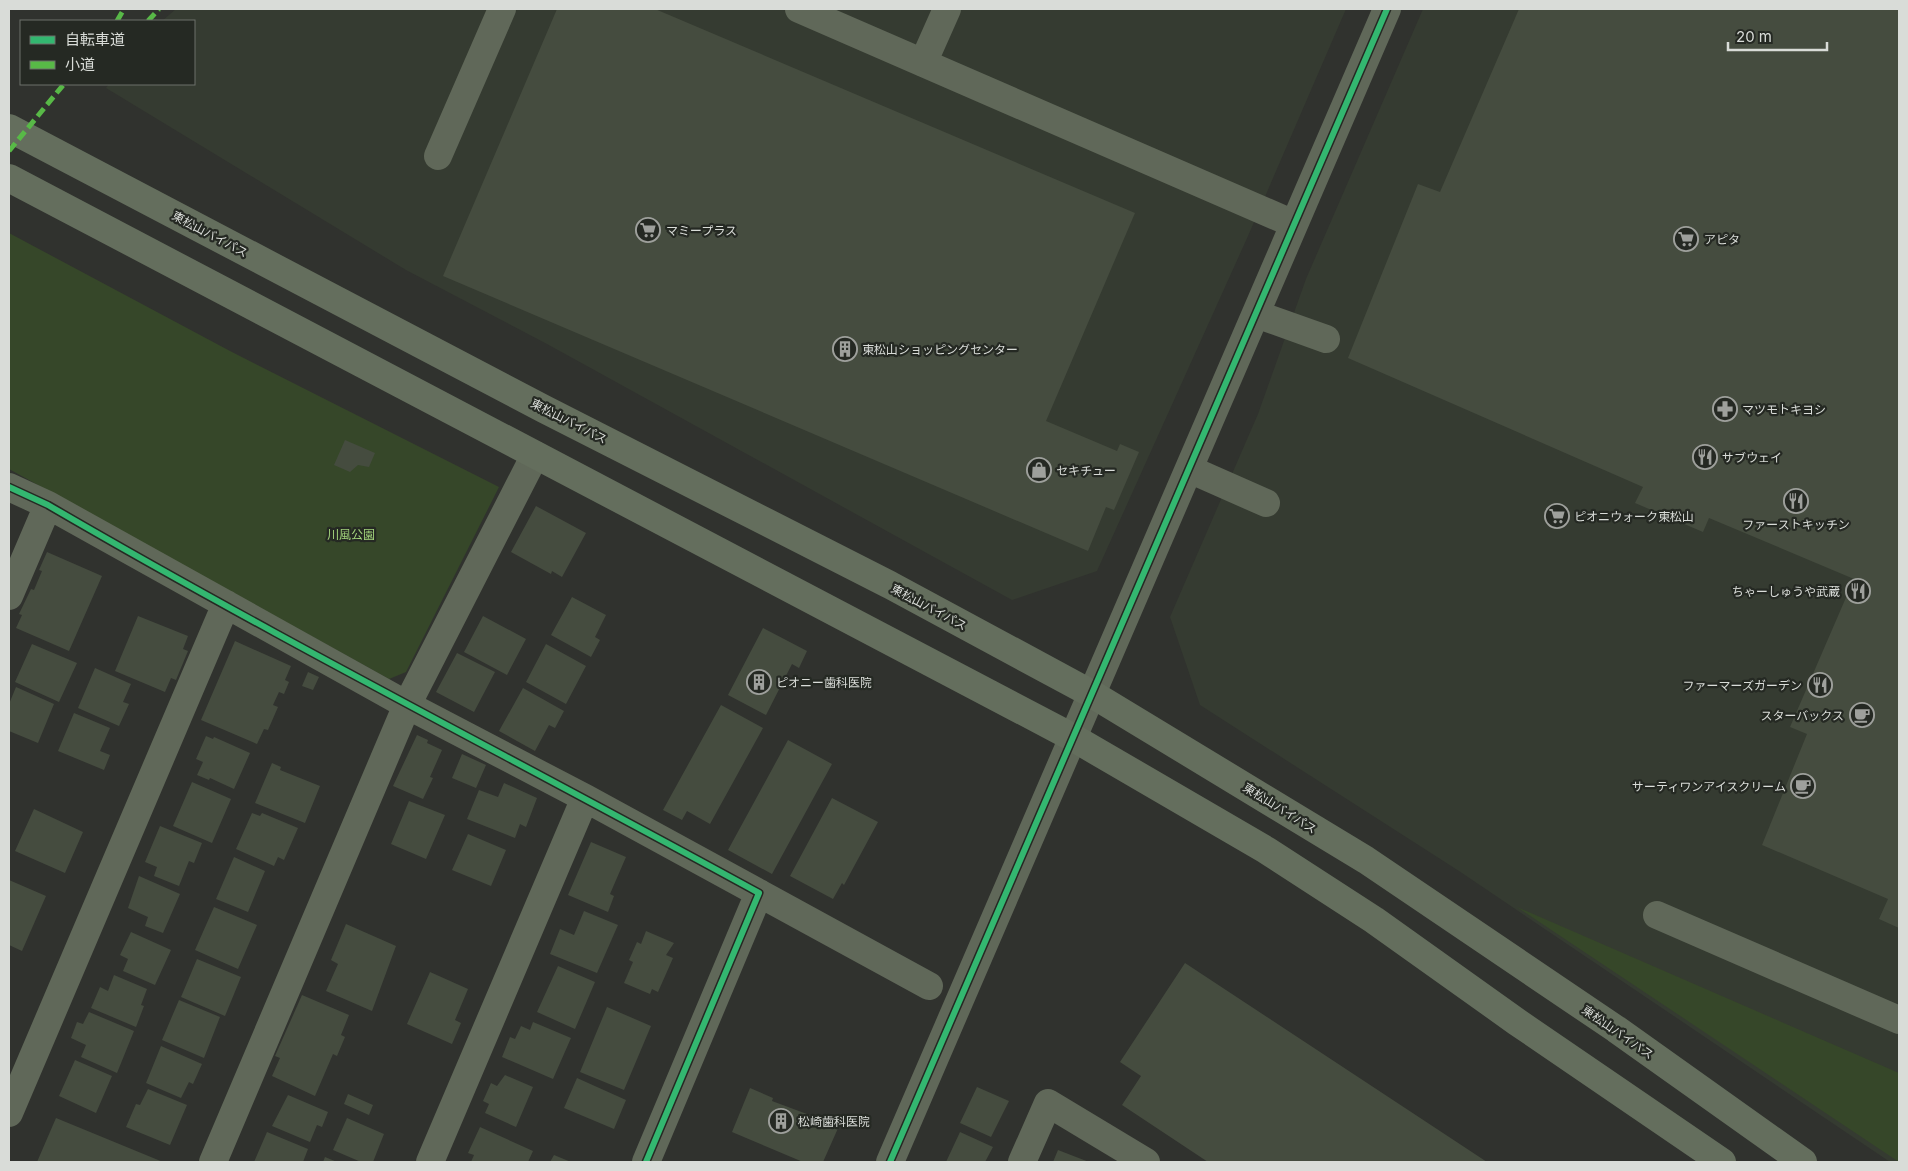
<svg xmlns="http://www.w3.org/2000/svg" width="1908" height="1171" font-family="Inter,'Noto Sans JP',sans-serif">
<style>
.built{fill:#353b31}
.green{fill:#364729}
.building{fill:#454c3f}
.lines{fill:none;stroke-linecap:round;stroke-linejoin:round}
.minor{stroke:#606859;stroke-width:28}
.highway{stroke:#646e5d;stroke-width:28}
.quiet{stroke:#58b947;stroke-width:5;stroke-dasharray:10 5;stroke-linecap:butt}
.cycleway-casing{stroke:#252923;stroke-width:9}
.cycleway{stroke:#33b770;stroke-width:6}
.labels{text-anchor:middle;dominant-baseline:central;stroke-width:4.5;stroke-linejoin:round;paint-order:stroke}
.poi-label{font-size:12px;fill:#d9dcd8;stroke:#252923;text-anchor:start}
.street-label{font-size:12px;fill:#d9dcd8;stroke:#252923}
.park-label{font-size:12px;fill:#a3d47c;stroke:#252923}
</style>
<rect width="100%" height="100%" fill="#30322e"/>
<path class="built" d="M176,9H1346L1248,236L1097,571L1012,600L547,344L406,270L106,88L109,84H194V21H162Z
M1423,9H1899V1162H1890L1459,871L1200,705L1170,617L1258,414L1306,279Z"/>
<path class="green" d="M9,233L230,351L499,487L406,672L389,679L9,469Z
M1517,907L1899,1073V1162Z"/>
<path class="building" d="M557,9H655L1135,213L1046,421L1117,451L1120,444L1139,452L1114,510L1106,507L1088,551L443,276Z
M1519,9H1899V928L1879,919L1888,899L1762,845L1807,734L1790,727L1854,579L1709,518L1703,532L1635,503L1643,487L1348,358L1418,184L1440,192Z
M345,440L375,453L369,467L358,465L350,472L334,465Z
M536,506L586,533L562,577L552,571L551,574L511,552Z
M47,552L102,576L69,651L16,628L22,615L19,614L31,589L34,590L42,571L39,570Z
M572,597L606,615L595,637L600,640L591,657L551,635Z
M138,616L188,636L183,649L188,651L176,680L171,678L165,692L115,671Z
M483,616L526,639L507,675L464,652Z
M763,628L807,651L799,668L792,664L766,715L728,695Z
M235,641L291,666L285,680L289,682L284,694L279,692L273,705L278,707L268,730L264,729L257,744L201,720Z
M32,644L77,663L59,702L15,682Z
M546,644L586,666L566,704L526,682Z
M457,653L495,672L474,712L436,692Z
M95,668L131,684L123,702L129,704L119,726L78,708Z
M308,672L319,677L313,690L302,686Z
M16,687L54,704L38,743L9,731V704Z
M523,688L564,711L555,728L549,725L535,751L499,731Z
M721,705L763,728L710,824L687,811L682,820L663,810Z
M74,713L110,728L100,751L110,755L104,770L58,751Z
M417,735L428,740L427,743L442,750L430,777L433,778L423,799L393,786Z
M206,736L213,739L214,737L250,753L234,789L210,778L209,780L197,775L203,762L196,759Z
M788,740L832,764L772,874L728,850Z
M462,754L486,765L476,788L452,778Z
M272,763L281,767L280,770L320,786L305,823L255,803Z
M192,782L231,799L212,843L173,826Z
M504,783L537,798L526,827L520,824L515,838L467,819L479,790L498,797Z
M832,798L878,822L844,885L842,883L833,899L790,876Z
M409,801L445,815L426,859L391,844Z
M34,809L83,832L65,873L15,851Z
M252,813L260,816L262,813L298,828L284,860L278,857L274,866L236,849Z
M160,826L202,843L194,863L189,861L179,886L154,876L157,867L145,862Z
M468,834L506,850L491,886L452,870Z
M591,842L626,857L610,894L614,896L608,912L568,895Z
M234,857L265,871L248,912L216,899Z
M139,876L180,894L163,933L145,926L148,917L128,908Z
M9,880L46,896L22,951L9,945Z
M214,907L257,925L238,969L195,950Z
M584,911L618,925L597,973L550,954L560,929L574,935Z
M346,924L396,946L372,1011L326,991L338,964L331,960Z
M646,931L674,943L666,955L673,958L658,992L652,989L650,994L624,983L633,962L629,960L637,942L641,944Z
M131,932L171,950L155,985L123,971L128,959L120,955Z
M197,959L241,977L225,1016L181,997Z
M1185,963L1487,1162H1208L1122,1105L1141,1076L1120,1062Z
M558,966L595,982L575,1029L537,1012Z
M430,972L468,989L455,1020L461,1023L452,1044L407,1024Z
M114,975L147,989L141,1005L144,1006L136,1027L91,1008L100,987L108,991Z
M302,995L349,1015L341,1035L345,1037L337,1056L333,1054L315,1096L272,1076L280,1058L275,1056Z
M179,1000L220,1017L204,1058L162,1040Z
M607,1007L651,1026L624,1090L580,1072Z
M89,1012L134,1031L117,1073L81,1057L86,1045L71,1038L77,1022L83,1024Z
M533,1022L571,1038L553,1079L502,1057L510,1037L515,1039L521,1026L530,1030Z
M161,1046L202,1064L193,1084L189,1082L181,1098L146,1083Z
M75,1060L112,1076L96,1113L59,1096Z
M505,1075L533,1087L516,1127L485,1113L489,1104L483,1101L491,1083L497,1086Z
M577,1078L626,1100L614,1129L564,1108Z
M977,1087L1009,1101L991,1137L960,1123Z
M750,1088L773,1098L772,1101L839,1126L823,1162H803L732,1132Z
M148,1089L187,1105L170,1145L126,1127L136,1104L140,1105Z
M348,1094L373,1105L369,1115L344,1104Z
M288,1095L328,1112L322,1127L317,1125L310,1142L272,1126Z
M56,1118L163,1162H37Z
M347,1118L384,1134L373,1162H361L333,1150Z
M480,1127L533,1151L528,1162H471L474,1155L468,1153Z
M267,1132L308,1149L303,1162H254Z
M960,1132L993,1147L985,1162H946Z
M1058,1150L1089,1162H1053Z
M554,1155L571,1162H550Z
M325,1157L337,1162H323Z"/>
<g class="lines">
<path class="minor" d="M799,9L1294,224
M923,63L947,9
M438,156L502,9
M1256,314L1326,339
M1189,469L1266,503
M9,487L48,505L407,705L585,798L929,986
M9,596L48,505
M1657,915L1899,1020
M9,1113L226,604
M213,1162L407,705L535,455
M430,1162L585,798
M646,1162L759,893
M890,1162L1387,9
M1022,1162L1048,1103L1146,1162"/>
<path class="highway" d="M9,128L544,409L890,585L1092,694L1366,860L1616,1029L1803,1162
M9,178L1072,737L1266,850L1374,920L1517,1022L1722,1162"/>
<path class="quiet" d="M117,21L124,9
M148,21L159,9
M9,151L64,84"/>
<defs>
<path id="cycleway" d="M9,487L48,505C281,641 522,763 759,893L646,1162
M890,1162L1387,9"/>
</defs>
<use href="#cycleway" class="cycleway-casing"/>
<use href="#cycleway" class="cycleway"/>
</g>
<defs>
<symbol id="supermarket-ring" viewBox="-11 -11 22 22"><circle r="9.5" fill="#252923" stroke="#9ea09c" stroke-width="1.5"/><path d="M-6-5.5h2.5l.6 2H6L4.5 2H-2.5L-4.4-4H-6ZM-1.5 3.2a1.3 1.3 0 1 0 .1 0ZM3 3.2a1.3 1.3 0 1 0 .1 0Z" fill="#9ea09c"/></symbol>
<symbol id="building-ring" viewBox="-11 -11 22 22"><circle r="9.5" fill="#252923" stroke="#9ea09c" stroke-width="1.5"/><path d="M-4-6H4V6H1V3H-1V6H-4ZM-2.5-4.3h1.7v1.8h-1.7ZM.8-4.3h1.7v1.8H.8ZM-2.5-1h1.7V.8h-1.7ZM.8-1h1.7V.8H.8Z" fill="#9ea09c"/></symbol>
<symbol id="pharmacy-ring" viewBox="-11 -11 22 22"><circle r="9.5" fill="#252923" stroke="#9ea09c" stroke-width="1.5"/><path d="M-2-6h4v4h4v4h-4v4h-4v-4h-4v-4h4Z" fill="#9ea09c"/></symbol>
<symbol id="restaurant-ring" viewBox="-11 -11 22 22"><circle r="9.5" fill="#252923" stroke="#9ea09c" stroke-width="1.5"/><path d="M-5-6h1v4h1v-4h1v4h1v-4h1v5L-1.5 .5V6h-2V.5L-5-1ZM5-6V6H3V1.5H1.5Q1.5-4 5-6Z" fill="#9ea09c"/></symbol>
<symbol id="shop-ring" viewBox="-11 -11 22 22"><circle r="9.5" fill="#252923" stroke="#9ea09c" stroke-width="1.5"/><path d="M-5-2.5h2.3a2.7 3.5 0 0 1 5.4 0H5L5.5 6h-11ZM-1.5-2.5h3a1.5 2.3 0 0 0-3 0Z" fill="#9ea09c"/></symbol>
<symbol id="cafe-ring" viewBox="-11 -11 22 22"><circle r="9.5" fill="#252923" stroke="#9ea09c" stroke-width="1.5"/><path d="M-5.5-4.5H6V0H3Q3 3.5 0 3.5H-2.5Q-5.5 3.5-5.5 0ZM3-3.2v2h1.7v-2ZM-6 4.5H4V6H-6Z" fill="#9ea09c"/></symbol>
</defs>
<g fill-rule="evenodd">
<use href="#supermarket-ring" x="634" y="216" width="28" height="28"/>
<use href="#supermarket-ring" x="1672" y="225" width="28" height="28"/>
<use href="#building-ring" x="831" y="335" width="28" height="28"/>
<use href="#pharmacy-ring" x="1711" y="395" width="28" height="28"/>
<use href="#restaurant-ring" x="1691" y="443" width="28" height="28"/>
<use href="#shop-ring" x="1025" y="456" width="28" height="28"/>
<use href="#restaurant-ring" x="1782" y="487" width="28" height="28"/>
<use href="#supermarket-ring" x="1543" y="502" width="28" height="28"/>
<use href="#restaurant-ring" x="1844" y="577" width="28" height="28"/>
<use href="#building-ring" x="745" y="668" width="28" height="28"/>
<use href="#restaurant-ring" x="1806" y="671" width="28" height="28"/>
<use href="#cafe-ring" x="1848" y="701" width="28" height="28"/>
<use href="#cafe-ring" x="1789" y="772" width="28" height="28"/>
<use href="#building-ring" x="767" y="1107" width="28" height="28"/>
</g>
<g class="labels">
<g class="poi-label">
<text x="666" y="230">マミープラス</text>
<text x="1704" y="239">アピタ</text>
<text x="862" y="349">東松山ショッピングセンター</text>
<text x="1742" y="409">マツモトキヨシ</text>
<text x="1722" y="457">サブウェイ</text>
<text x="1056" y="470">セキチュー</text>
<text x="1574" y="516">ピオニウォーク東松山</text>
<text x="1796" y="524" text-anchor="middle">ファーストキッチン</text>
<text x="1840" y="591" text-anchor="end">ちゃーしゅうや武蔵</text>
<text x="776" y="682">ピオニー歯科医院</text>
<text x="1802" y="685" text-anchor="end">ファーマーズガーデン</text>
<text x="1844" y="715" text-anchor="end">スターバックス</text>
<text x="1786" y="786" text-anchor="end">サーティワンアイスクリーム</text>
<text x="798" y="1121">松崎歯科医院</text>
</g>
<g class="street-label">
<text transform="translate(210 234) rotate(28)">東松山バイパス</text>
<text transform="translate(569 421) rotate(27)">東松山バイパス</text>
<text transform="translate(929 607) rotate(28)">東松山バイパス</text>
<text transform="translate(1280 808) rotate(32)">東松山バイパス</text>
<text transform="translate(1618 1032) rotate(35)">東松山バイパス</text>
</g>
<g class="park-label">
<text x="351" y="534">川風公園</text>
</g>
</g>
<rect width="1908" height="1171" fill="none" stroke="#d9dcd8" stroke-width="20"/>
<rect x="20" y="20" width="175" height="65" fill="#252923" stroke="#6d716b"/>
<rect x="30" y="36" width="25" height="8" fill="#33b770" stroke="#6d716b"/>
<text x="65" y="45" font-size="15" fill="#d9dcd8">自転車道</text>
<rect x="30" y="61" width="25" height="8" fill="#58b947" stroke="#6d716b"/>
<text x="65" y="70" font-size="15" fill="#d9dcd8">小道</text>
<path d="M1728 42v8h99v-8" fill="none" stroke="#d9dcd8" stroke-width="2.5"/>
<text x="1736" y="42" font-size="15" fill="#d9dcd8" stroke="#252923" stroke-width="4" paint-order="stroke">20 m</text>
</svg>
